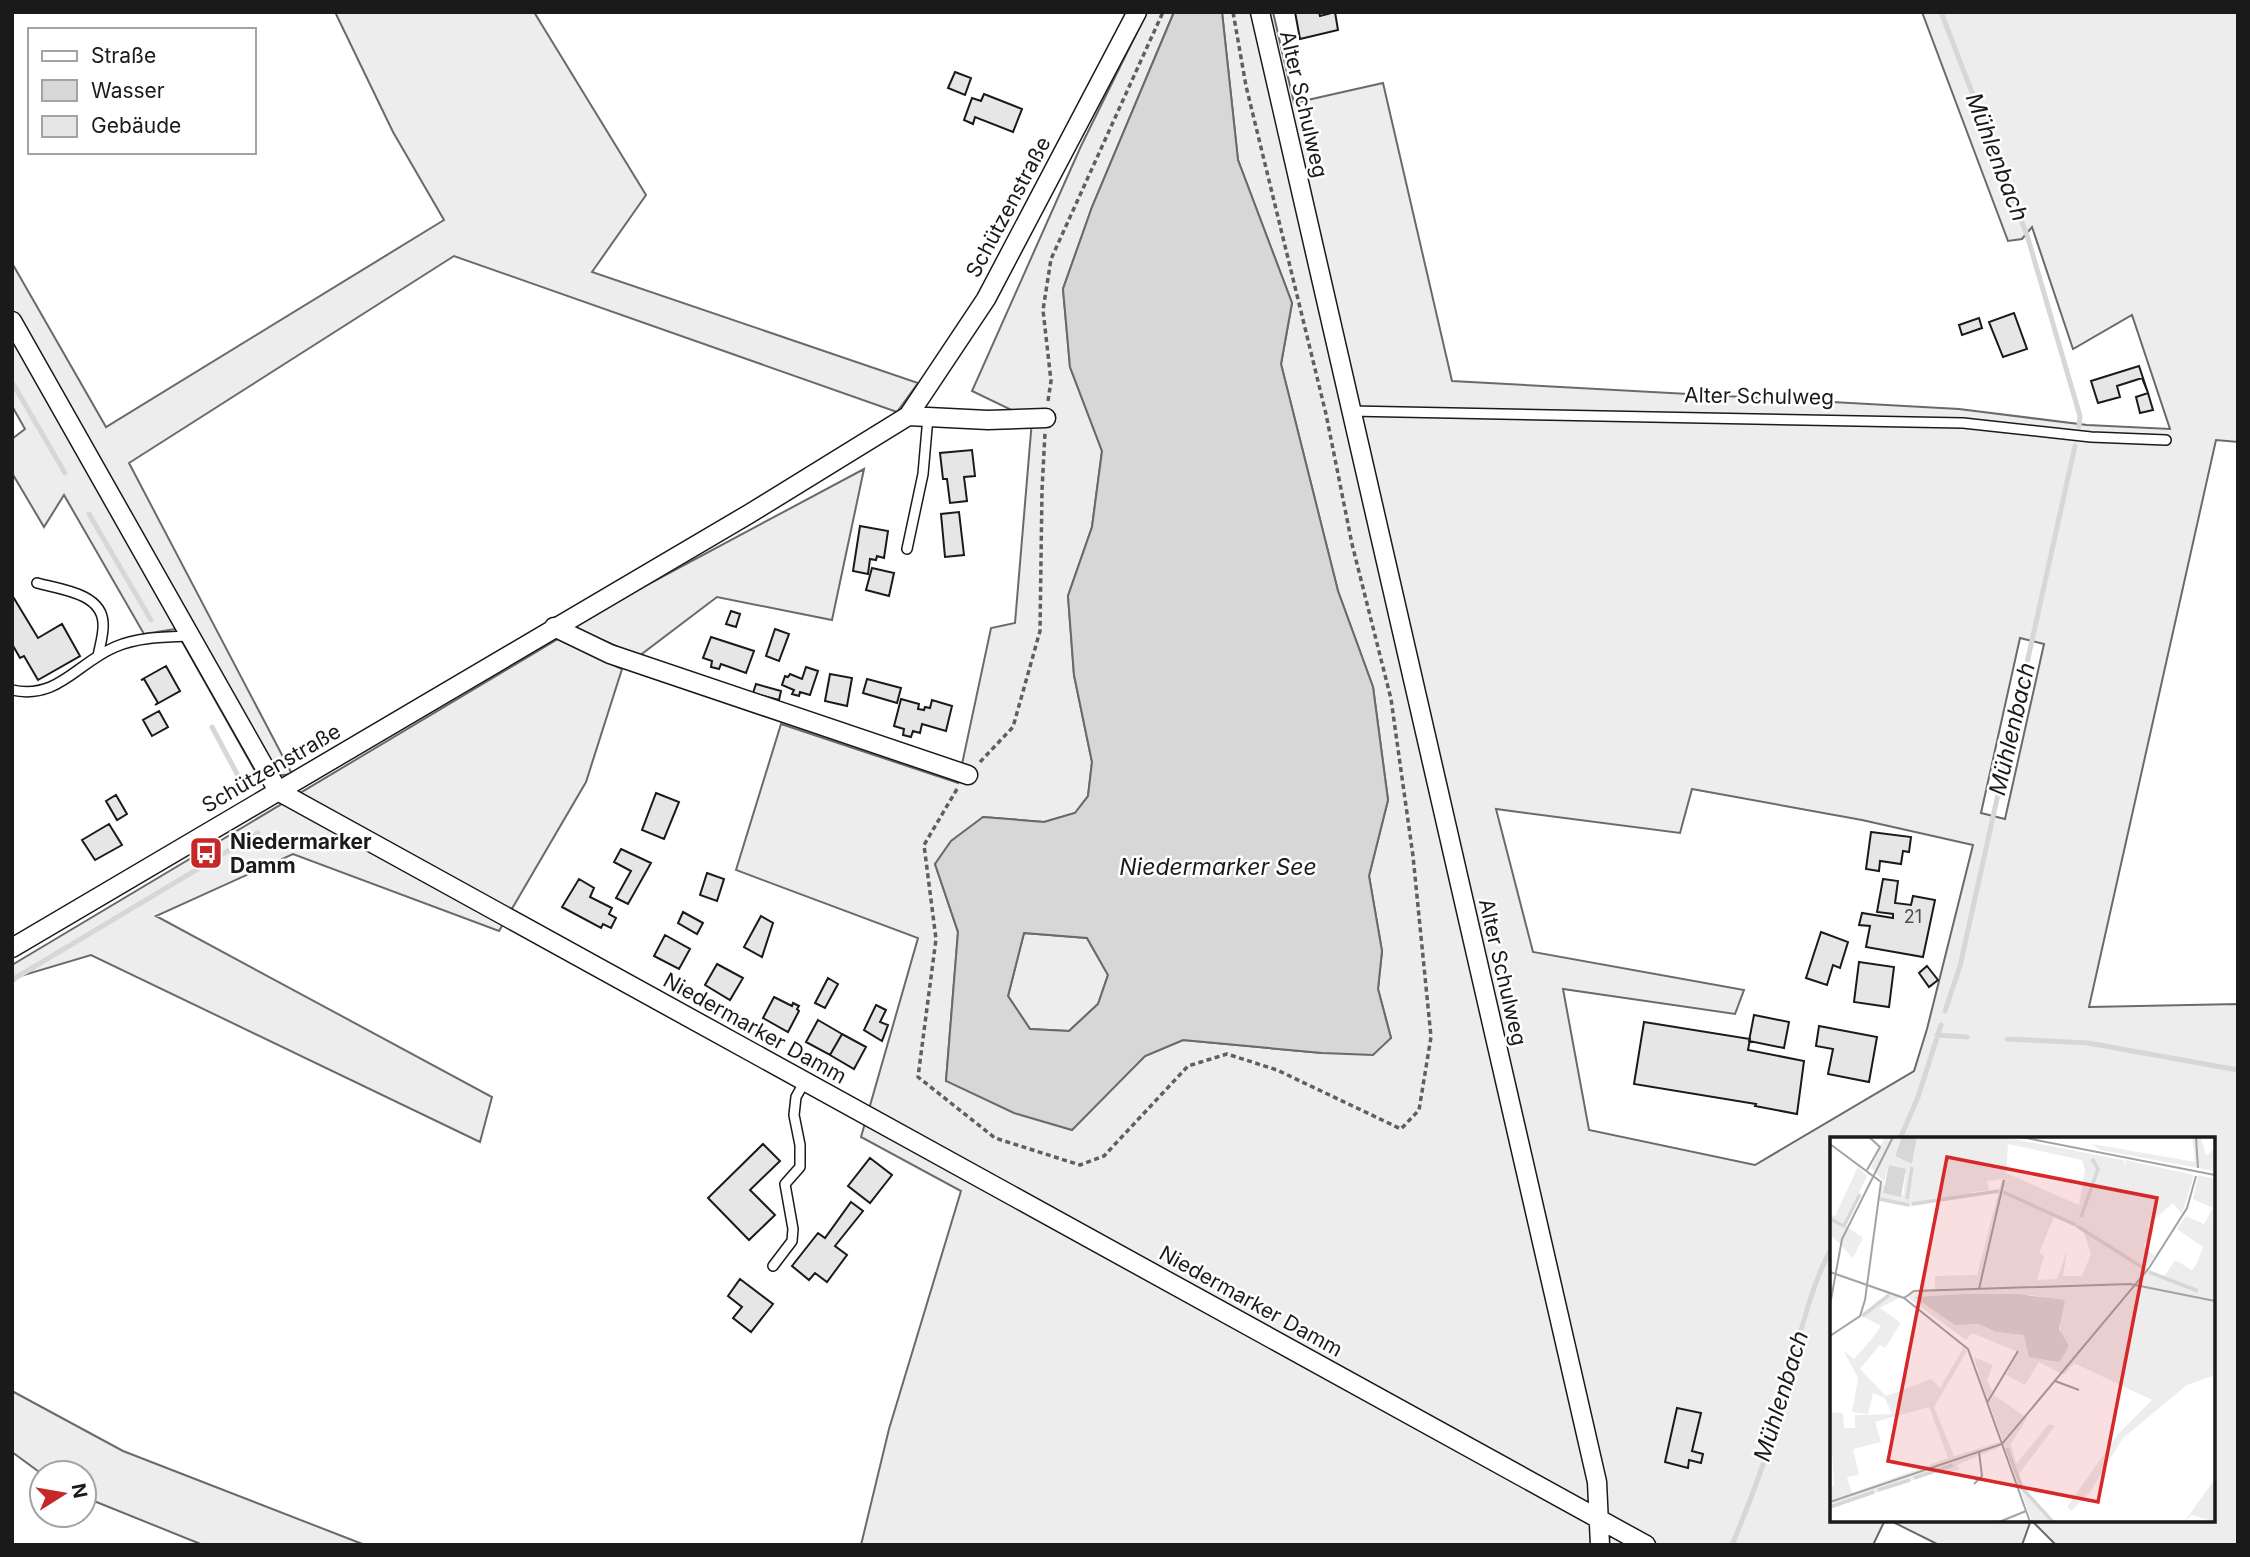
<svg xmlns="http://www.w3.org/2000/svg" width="2250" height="1557" font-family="Inter,sans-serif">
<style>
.built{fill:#ededed;stroke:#6a6a6a;stroke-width:2;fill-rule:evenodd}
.water{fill:#d7d7d7;stroke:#6a6a6a;stroke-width:2;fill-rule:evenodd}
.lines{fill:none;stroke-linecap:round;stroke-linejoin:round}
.stream{stroke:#d7d7d7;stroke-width:5}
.building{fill:#e6e6e6;stroke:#1a1a1a;stroke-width:2}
.lane-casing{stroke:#1a1a1a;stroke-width:12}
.street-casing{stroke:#1a1a1a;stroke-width:21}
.path{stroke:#5f5f5f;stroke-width:3.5;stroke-dasharray:5 3.5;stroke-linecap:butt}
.lane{stroke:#fff;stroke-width:9}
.street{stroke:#fff;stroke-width:18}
.labels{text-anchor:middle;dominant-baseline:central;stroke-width:5;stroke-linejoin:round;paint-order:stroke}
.number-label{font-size:18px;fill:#4d4d4d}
.street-label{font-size:21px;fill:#1a1a1a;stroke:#fff}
.poi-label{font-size:21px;font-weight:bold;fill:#1a1a1a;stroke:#fff;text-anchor:start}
.water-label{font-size:23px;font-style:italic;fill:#1a1a1a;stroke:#fff}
.inset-river{fill:none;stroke:#d7d7d7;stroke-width:3.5}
.inset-road{fill:none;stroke:#a3a3a3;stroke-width:2}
.view{fill:#d62828;fill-opacity:0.15;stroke:#d62828;stroke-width:3.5}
.inset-edge{fill:none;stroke:#1a1a1a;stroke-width:3.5}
</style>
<rect width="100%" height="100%" fill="#fff"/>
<path class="built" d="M335,12H534L646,195L592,272L918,383L897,412L454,256L129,463L292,774L259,778L175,629L144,634L64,495L44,527L12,473V439L25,429L12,406V263L106,427L444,220L393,132Z
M1147,12H1174L1092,207L1063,289L1070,367L1102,451L1092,527L1068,596L1074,675L1092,762L1088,796L1075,813L1044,822L983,817L935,864L958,932L946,1081L1115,1086L1145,1056L1183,1040L1322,1053L1391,1038L1378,989L1382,951L1369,876L1388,800L1373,687L1338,591L1281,364L1292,303L1238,160L1222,12H1273L1294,103L1383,83L1452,381L1959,409L2087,425L2170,429L2132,315L2073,349L2032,227L2022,239L2008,241L1922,12H2238V442L2216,440L2089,1007L2238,1004V1545H2056L2031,1520L2022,1545H1939L1889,1520H2213V1139L1884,1138L1832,1139V1520H1885L1873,1545H861L889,1429L961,1191L861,1137L918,938L736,870L781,724L958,783L991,628L1015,623L1032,420L972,391L1081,146ZM2020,638L2044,644L2005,819L1981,813ZM1692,789L1862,820L1973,845L1927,1029L1914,1071L1755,1165L1589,1130L1563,989L1735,1014L1744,990L1533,952L1496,809L1680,833Z
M864,469L832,620L717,597L639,656L570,626Z
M558,639L622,669L586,782L499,931L293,854L156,916L492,1097L480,1142L91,955L17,977L12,983V965Z
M1024,933L1087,938L1108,975L1098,1004L1069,1031L1030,1029L1008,996Z
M12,1391L123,1451L365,1545H203L84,1497V1473L42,1474L12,1452Z"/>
<path class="water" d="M1174,12H1222L1238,160L1292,303L1281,364L1338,591L1373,687L1388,800L1369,876L1382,951L1378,989L1391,1038L1373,1055L1322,1053L1183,1040L1145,1056L1072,1130L1014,1113L946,1081L958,932L935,864L951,841L983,817L1044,822L1075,813L1088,796L1092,762L1074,675L1068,596L1092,527L1102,451L1070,367L1063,289L1092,207ZM1024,933L1087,938L1108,975L1098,1004L1069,1031L1030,1029L1008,996Z"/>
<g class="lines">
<path class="stream" d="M1941,12L2027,235L2080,416L2079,426
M12,382L65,473
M89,514L151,620
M212,727L244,787
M12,980L258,833
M1945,1011L1960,966L2075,446
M1937,1035L1967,1037
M2007,1039L2088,1043L2238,1070
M1900,1139L1918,1097L1941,1025
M1732,1545C1751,1500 1768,1454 1781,1407C1797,1353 1805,1297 1832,1247"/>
</g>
<path class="building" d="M1295,12H1319L1320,16L1335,12L1338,30L1300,39Z
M955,72L971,78L965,95L948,88Z
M984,94L1022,109L1013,132L975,117L973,124L964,120L972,98L981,101Z
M2014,313L2027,349L2003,357L1989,322Z
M1979,318L1982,328L1962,335L1959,325Z
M2139,366L2148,393L2142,378L2117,386L2120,397L2098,403L2091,381Z
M2148,393L2153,410L2140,413L2136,397Z
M972,450L975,476L964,477L967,501L950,503L947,479H943L940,453Z
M959,512L964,555L945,557L941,514Z
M860,526L888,531L884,558L877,556L876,560L870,559L868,574L853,571Z
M872,568L894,573L889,596L866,590Z
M12,595L38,638L62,624L80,656L38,680L24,656L20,658L12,644Z
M731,611L740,614L736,627L726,624Z
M775,629L789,634L779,661L766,656Z
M711,637L754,651L746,673L721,664L719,669L711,667L712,661L703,658Z
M166,666L180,691L155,705L158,703L144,679L141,680Z
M806,667L818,671L810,695L800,692L799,696L792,694L794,690L782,685L785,676L788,677L790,674L802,679Z
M830,674L852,678L847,706L825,701Z
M867,679L901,688L897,703L863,693Z
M756,684L781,691L779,700L753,693Z
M901,699L919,704L918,709L924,710L925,707L930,708L932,700L952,706L946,731L922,724L920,733L913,731L911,737L903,735L904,729L894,726Z
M159,711L168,727L152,736L143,720Z
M656,793L679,802L664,839L642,830Z
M116,795L127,814L117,820L106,801Z
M109,824L122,845L95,860L82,840Z
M1871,832L1911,837L1909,852L1903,851L1901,864L1880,861L1879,871L1866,869Z
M621,849L651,863L628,904L616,898L631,871L614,862Z
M707,873L724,879L717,901L700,895Z
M579,879L594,888L590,897L612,908L609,914L616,918L611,928L603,924L601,928L562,907Z
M1883,879L1898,881L1895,903L1911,905L1913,896L1935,900L1923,957L1866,947L1870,926L1859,925L1862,913L1893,918V914L1877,912Z
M683,912L703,923L697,934L678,923Z
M761,916L773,923L762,957L744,947Z
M1821,932L1848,942L1840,968L1833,965L1827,985L1806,978Z
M665,935L690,949L679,969L654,956Z
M1859,962L1894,967L1889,1007L1854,1002Z
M717,964L743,978L730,1000L705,985Z
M1927,966L1938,980L1929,987L1919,973Z
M828,978L838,984L825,1008L815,1003Z
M774,997L792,1006L793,1003L799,1006L797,1009L799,1011L788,1032L763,1018Z
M876,1005L886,1010L880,1022L888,1025L882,1041L864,1030Z
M1754,1015L1789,1022L1784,1048L1749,1041Z
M818,1020L842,1034L830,1055L806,1042Z
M1644,1022L1750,1039L1748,1050L1804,1061L1797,1114L1755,1106L1756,1104L1634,1084Z
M1819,1026L1877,1037L1869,1082L1828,1074L1833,1049L1816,1046Z
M842,1034L866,1047L854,1069L830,1055Z
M763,1144L780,1161L750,1190L775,1215L749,1240L708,1198Z
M870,1158L892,1175L870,1203L848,1186Z
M851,1202L863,1211L835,1246L847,1255L827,1282L815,1273L809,1280L792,1266L818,1233L825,1238Z
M740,1279L773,1304L751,1332L733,1318L742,1307L728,1296Z
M1677,1408L1701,1413L1692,1451L1703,1454L1701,1463L1689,1460L1688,1468L1665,1462Z"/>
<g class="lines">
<defs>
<path id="lane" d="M1350,411L1963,423L2091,437L2166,440
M907,549L923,474L928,417
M37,583C59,589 102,593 103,623C104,633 100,645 98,656
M12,690C58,700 77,663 115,647C138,637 165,637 190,636
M773,1266L792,1241L793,1229L785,1184L800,1167V1145L794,1115L796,1097L805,1081"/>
<path id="street" d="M1260,12L1597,1482L1600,1545
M12,321L278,791L1646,1545
M908,416L988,420L1046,418
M554,627L610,654L968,775
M12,948L749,514L908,416L986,299L1137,12"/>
</defs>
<use href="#lane" class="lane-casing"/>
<use href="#street" class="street-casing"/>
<path class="path" d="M1048,401L1051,381L1043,310L1051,259L1163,12
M980,762L1013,727L1040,631L1042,490L1045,433
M957,789L924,845L936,939L918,1077L995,1138L1080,1165L1104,1156L1188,1066L1227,1054L1277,1070L1401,1129L1419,1110L1431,1037L1413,856L1391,699L1352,544L1326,414L1246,86L1233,12"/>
<use href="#lane" class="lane"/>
<use href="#street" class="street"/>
</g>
<defs>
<symbol id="bus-square" viewBox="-11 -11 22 22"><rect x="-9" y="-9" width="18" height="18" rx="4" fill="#c62828" stroke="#fff"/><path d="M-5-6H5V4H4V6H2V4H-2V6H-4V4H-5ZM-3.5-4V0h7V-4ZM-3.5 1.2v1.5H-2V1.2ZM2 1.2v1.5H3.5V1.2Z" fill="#fff"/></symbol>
</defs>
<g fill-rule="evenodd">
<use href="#bus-square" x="187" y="834" width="38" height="38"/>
</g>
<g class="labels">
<g class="number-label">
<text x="1913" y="916">21</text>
</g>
<g class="street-label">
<text transform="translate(1304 104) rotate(77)">Alter Schulweg</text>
<text transform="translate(1008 207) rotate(-62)">Schützenstraße</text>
<text transform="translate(1759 396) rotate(1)">Alter Schulweg</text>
<text transform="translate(271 768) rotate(-30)">Schützenstraße</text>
<text transform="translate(1503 972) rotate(77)">Alter Schulweg</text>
<text transform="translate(755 1028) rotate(29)">Niedermarker Damm</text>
<text transform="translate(1251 1301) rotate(29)">Niedermarker Damm</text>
</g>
<g class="poi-label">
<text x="230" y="841">Niedermarker<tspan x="230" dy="24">Damm</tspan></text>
</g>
<g class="water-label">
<text transform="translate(1997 157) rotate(69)">Mühlenbach</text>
<text transform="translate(2012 729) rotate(-77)">Mühlenbach</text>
<text x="1218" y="867">Niedermarker See</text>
<text transform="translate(1781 1396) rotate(-73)">Mühlenbach</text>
</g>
</g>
<g transform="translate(1830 1137)">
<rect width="385" height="385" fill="#fff"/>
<path d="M55,0H72L65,19L82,27L87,0H173L293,23L296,29L295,23L364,38L352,77L343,66L317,89L324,94L313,109L325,119L316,131L333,141L345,123L362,133L367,126L373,110L347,92L356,79L374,87L383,71L363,62L368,38L385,42V238L357,248L293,301L260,355L241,374L237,370L288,297L322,263L244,226L234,238L209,225L195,248L176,238L188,215L142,196L136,203L77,160L82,153L105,152V139L147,138L172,42L157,44L159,53L142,55L143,59L77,70L78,66L48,61L53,44L41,30ZM178,7L252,23L255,33L249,68L176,36ZM59,28L76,37L73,58L53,48ZM224,80L253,93L261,117L252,139H233L237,114L227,142L207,143L214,119L209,116ZM132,157L202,158L228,164L231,197L239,209L229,225L209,219L194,198L166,195L147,187L125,188L85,160ZM362,0H371L376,19L385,11V34L270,13L262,7L365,25ZM28,30L37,39L14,88L33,101L23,121L0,97V77L5,79ZM59,156L70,160L50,171L71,186L55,211L50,208L30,232L56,259L101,242L110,251L134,210L137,214L104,270L124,319L170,305V310L127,328L130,332L118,336L116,332L0,371L4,363H0V351L4,349L0,275L13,276L14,291H25V278L62,277L55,261L43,256L38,277L22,275L28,241L13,213L24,222L41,203L51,189L32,179ZM99,270L118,321L22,356L17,340L29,338L23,312L51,305L45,285ZM144,220L163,228L157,243L163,255L157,264ZM164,258L197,281L181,307L186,327L219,287L225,289L189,337L190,348L223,385H202L159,266ZM385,342V385L362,378L354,385Z" fill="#ededed" fill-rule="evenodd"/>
<path d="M72,0H87L82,27L65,19ZM59,28L76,32L71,60L53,56ZM132,157H187L235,163L229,192L239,209L235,216L229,225L199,220L194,198L166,195L148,187L125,188L84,160Z" fill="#d7d7d7"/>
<path class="inset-river" d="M173,55L246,88M49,62L79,68M77,62L82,30M82,67L169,54M251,80L268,32L262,22M0,82L14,89L30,57M247,89L315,132M319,135L368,154M32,179L59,158M177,311L192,351L223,385M84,341L123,328M48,353L80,343M0,370L44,355"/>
<path class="inset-road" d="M191,0L385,38M366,0L368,31M0,7L51,45L35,163L30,179L0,199M37,33L50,10L39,0M0,135L74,161L138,212L200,385M149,152L174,43M74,161L84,154L300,147L385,164M0,168L12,102L63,0M225,244L249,253M157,266L188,214M144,347L152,339L149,315M0,365L172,307L319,131L357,71L366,39M169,385L196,374"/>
<path class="view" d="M117,20L327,61L268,365L58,324Z"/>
<rect width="385" height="385" class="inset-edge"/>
</g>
<rect width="2250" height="1557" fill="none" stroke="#1a1a1a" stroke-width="28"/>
<rect x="28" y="28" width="228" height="126" fill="#ffffff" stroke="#a3a3a3" stroke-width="2"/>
<rect x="42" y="51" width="35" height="10" fill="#ffffff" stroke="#a3a3a3" stroke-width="2"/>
<text x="91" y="63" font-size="21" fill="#1a1a1a">Straße</text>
<rect x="42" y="80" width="35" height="21" fill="#d7d7d7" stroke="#a3a3a3" stroke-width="2"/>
<text x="91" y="98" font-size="21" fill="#1a1a1a">Wasser</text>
<rect x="42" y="116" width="35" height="21" fill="#e6e6e6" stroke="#a3a3a3" stroke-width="2"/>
<text x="91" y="133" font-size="21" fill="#1a1a1a">Gebäude</text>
<g transform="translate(63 1494) rotate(79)"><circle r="33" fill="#ffffff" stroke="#a3a3a3" stroke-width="2"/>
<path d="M0-5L12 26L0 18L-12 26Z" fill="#c62828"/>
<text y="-10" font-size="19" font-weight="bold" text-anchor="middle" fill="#1a1a1a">N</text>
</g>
</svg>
